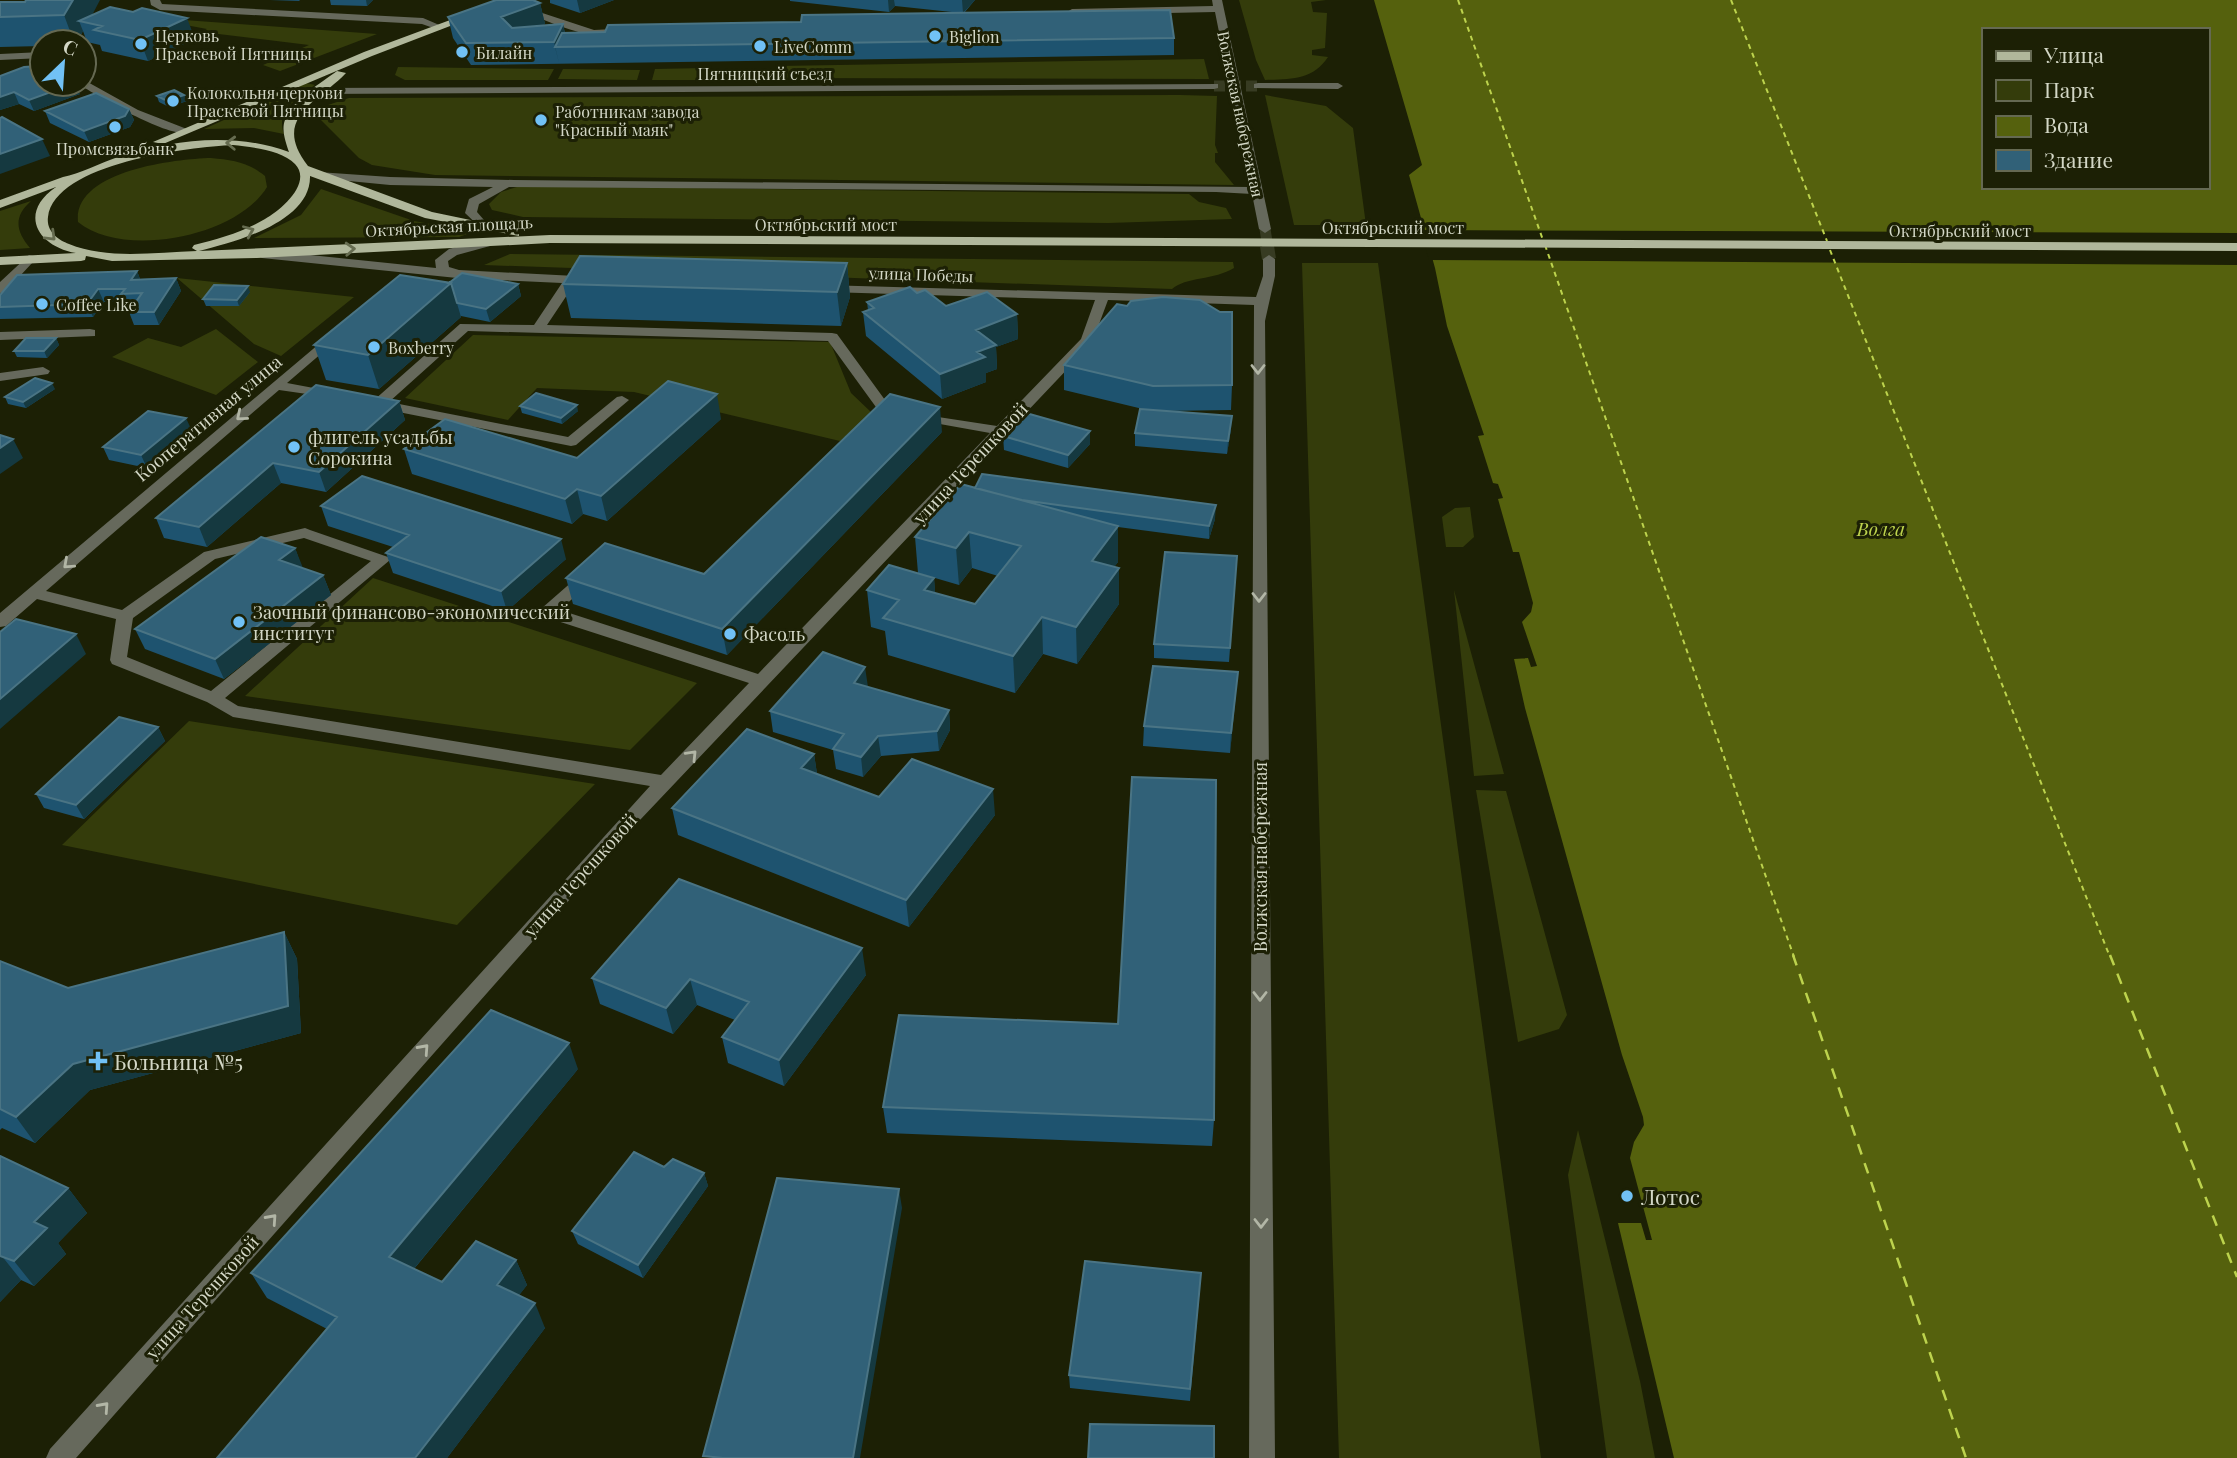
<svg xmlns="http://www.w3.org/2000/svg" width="2237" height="1458" font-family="'Playfair Display',serif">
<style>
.green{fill:#343c0b}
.water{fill:#55610d;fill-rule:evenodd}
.pier{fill:#1c2005}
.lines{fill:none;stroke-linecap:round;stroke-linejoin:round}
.ferry-far1{stroke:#bdd34d;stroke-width:2;stroke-dasharray:5 4.5;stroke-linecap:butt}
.ferry{stroke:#bdd34d;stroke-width:2.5;stroke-dasharray:11 9;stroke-linecap:butt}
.minor-tunnel-far1{stroke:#373b22;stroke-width:11;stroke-dasharray:11 5;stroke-linecap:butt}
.minor-tunnel{stroke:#373b22;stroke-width:14;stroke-dasharray:14 7;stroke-linecap:butt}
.minor{fill:#66695c;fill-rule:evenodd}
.major{fill:#b0b79b;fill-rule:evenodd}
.wall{fill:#1e536f}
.shaded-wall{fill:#153940}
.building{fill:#316178;stroke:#4a7484;stroke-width:2}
.oneway{stroke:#666c50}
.oneway2{stroke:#b2b6a6}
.poi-dot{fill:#71c1f5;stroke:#1c2005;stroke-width:2.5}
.labels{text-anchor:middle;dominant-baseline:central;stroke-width:6;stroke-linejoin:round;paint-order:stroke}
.far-poi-label{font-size:16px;fill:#d3d7c6;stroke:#1c2005;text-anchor:start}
.far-street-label{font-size:16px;fill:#d3d7c6;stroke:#1c2005}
.street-label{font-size:18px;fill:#d3d7c6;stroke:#1c2005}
.poi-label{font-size:18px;fill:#d3d7c6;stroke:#1c2005;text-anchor:start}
.water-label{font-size:19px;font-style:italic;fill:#bdd34d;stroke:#1c2005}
.near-poi-label{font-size:21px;fill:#d3d7c6;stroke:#1c2005;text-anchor:start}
</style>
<rect width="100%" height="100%" fill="#1c2005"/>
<path class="green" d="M1239,0H1326L1311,2L1313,12L1327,13L1325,48L1312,50V55L1328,57C1313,80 1291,79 1265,80L1256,60Z
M143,17L377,34L280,71L263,65L309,45L202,32L207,29Z
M1204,59L1209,79L778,78L779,66Z
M398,67L554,69L548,80H405L395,75Z
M706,68L700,77L706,80H652L655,69Z
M563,69L640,70L637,80L558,79Z
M306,83L315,85C298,98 275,110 284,134L254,128L204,129Z
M1180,95L1217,96L1215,145L1218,153H1215V162L1234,185L435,175L372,165L359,158L316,115L319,108L349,98Z
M1265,95L1326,106L1353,128L1366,225H1294Z
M211,158C232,160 248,162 265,176L267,187C237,237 123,259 78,222C73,171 174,159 211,158Z
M520,186L1189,194L1199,202L1226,208L1232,219L1108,223L523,217L492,210L489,204L501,192Z
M321,189L414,221L464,230L467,234L459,237L254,238L301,215Z
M31,201C13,217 16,231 30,248L0,250V211Z
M510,254L1233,262L1234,268C1215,280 1185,277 1172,289L484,265Z
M1302,263H1378L1541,1458H1339Z
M177,278L354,297L281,356L254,344Z
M216,329L258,362L216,395L112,357L148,338L181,347Z
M473,335L830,342L851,393L872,413L840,441L634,392L537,388L508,420L405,398Z
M1470,507L1474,537L1463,547H1446L1442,517L1455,508Z
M373,578L697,683L630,750L245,696Z
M1454,590L1504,774L1474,776Z
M189,721L595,784L457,925L62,845Z
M1476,790L1506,791L1567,1015L1559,1029L1518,1042Z
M1578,1130L1640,1381L1655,1458H1607L1568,1175Z"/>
<path class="water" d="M1374,0H2237V1458H1674L1618,1223H1641L1646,1240H1652L1630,1158L1634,1142L1644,1125L1643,1117L1622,1055L1525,708L1514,659L1528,658L1531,667L1537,666L1522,622L1531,612L1533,603L1519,552H1513L1498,499L1503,498L1498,484L1493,483L1478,436L1484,435L1447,326L1435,268L1409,175L1422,165ZM1983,30H2207V187H1983Z"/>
<path class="pier" d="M1420,230L2237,233V265L1429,260Z"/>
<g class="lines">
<path class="ferry-far1" d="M1458,0L1543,240
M1731,0L1827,241
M1545,245L1794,957
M1830,250L2110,957"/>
<path class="ferry" d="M1793,955L1966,1458
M2110,955L2237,1277"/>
<path class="minor-tunnel-far1" d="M1214,86H1258
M1265,229L1268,248"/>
<path class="minor-tunnel" d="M1267,246L1269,259"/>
<path class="minor" d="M150,0H160L162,4L423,18L444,27L439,30L422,24L160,10L151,5Z
M1212,0H1222L1271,229L1265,233L1259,229L1252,194L1216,192L509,187L479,204L477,212L491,228L485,232L465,213L469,199L493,187L390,185L318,178L312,175L318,172L390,177L514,180L1250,187L1215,12L1072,15L1067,12L1072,9L1213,6Z
M518,5L594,30L614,29L619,32C597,46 541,18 518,9Z
M42,52V58L0,60V54Z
M84,80L138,110L192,131C175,143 98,96 80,85L84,84Z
M1258,83H1338L1343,86L1338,89L1254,88V84Z
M1218,84V88L1214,89L317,94L312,91L317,88Z
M486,239L490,240V246L457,255L448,261L449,267L459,270L595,277V283H575L547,325L832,333L837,334L893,411L886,415L881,414L828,341L468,331L389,402L568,437L617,397L622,396L629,400L576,445L571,446L378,408L373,407V401L460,324L534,325L562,283L457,278L262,258L256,254L262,250L436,268L435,260L449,249Z
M29,255L33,256V262L5,292L0,293V282Z
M1269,255L1275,259V276L1265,321L1275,1458H1249L1254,305L1108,300L1092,343L640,820L76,1458H46L50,1449L650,786L233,717L207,702L112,664L110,660L116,619L37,599L6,626L0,627V613L332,333L339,337L337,340L287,383L335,392V398L279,390L46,591L122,610L204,552L305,528L310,530L388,557L390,560L225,698L238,706L661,775L749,683L542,616L540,612L542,608L582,573H594L596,576L594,579L560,610L758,674L990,433L912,419V413L997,426L1081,339L1095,300L828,292L823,291V285L1256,297L1263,276V259ZM304,538L371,561L211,691L127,657L133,618L215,559Z
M90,329L95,330V336L0,340V332Z
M43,367L50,371L48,374L0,381V373Z"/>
<path class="major" d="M504,0H518L372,56L163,144L153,142L364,52Z
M337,71L346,73C319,102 270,117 308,166L432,212L519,230V236L425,218L310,176C311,222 235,242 199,251L550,235L2237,243V251L550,243L257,258L112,261L86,256L85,260L81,261L0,265V257L76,253C37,246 18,213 56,187L0,208V200L63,177C79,174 100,163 118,157C174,139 234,132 289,152C286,143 281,130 285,120C291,101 322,82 337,71ZM233,145C251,147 282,150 295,164C313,183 280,211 265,219C243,232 218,239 194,245L192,248L197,251C156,252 108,260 69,244C58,240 46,231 48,217C55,163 190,147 233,145Z"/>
</g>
<path class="wall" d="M270,0H300L299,1Z
M330,0H373L367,6L331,5Z
M550,0H614L580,13L550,3Z
M790,0H975L964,13L1174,38V55L471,65L453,38L448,17L540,3L545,24L537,26L563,24L565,33L605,32L801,22L961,13L895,6L889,12L790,1Z
M0,2L92,15L195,39L148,61L102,51L100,45L87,42L83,31L77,42H42V46L0,47Z
M0,76L80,94L34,111L19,104L0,110Z
M184,95L187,101L169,107L159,102L157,96Z
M129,109L134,120L130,127L89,142L50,123L45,111Z
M847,263L850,297L841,326L571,318L563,284Z
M137,271L140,279L176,278L181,291L159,325H134L129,312L133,306H127L124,301L104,302L93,317L0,319V295Z
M449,283L518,284L521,296L490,322L461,316V317L379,389L326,380L314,345Z
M250,292L239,306H206L203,299Z
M917,293L946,306L1017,314L1018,339L996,347L997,369L986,373V382L942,399L866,336L863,312L868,310L867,302Z
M56,338L59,345L47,358L17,357L14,351Z
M1064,365L1232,385L1231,410L1164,411L1231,429L1227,454L1135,446V433L1147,410L1064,390Z
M55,389L26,408L8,404L5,397Z
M399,401L405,420L326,492L281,483L207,547L164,538L156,518Z
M520,406L578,411L562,424L522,413Z
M721,419L607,521L583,514L572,524L412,474L404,449L577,458Z
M192,431L147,468L109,460L103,447Z
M942,432L727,655L573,604L566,578L704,574Z
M1003,436L1090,444L1068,468L1004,450Z
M975,488L1215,519L1209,539L1118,527V562L1114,567L1119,604L1077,664L1043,654L1015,693L888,655L885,631L871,627L867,590L934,578L935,593L975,604L998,576L972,568L959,585L918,573L915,537Z
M321,506L566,559L507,611L393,573L386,553L393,547L328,526Z
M295,548L302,568L323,575L331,595L224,679L145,649L135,629Z
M1237,556L1229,662L1154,658V644Z
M868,687L949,710L950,730L939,751L881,756L863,777L836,769L833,750L773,732L770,711Z
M1236,693L1230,753L1143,746L1144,726Z
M158,727L165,741L84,819L44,808L36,794Z
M814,754L817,774L879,797L995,815L909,927L678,835L672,808Z
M284,932L297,959L301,1033L90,1090L35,1143L2,1128L0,1130V961L68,988Z
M866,975L784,1086L728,1063L722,1037L735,1020L697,1005L673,1034L600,1004L592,978Z
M578,1069L414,1269L442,1282L516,1260L527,1285L519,1295L545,1328L447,1458H217L327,1329L267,1298L251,1273Z
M883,1107L1214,1120L1212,1146L887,1133Z
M0,1156L68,1188L87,1213L58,1243L66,1254L34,1286L21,1280L0,1302Z
M664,1167L704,1173L708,1186L643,1278L578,1244L572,1231Z
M1200,1286L1190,1401L1070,1388L1069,1375Z"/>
<path class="shaded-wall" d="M73,0H100L88,23L79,21L83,31L77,42H74L64,15Z
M366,0H373L367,6Z
M577,0H614L580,13Z
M888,0H894L895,6L889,12Z
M962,0H975L963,13Z
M540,3L545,24L506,38L501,17Z
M187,18L195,39L148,61L140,40Z
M563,24L567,45L555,47L559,63L554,42Z
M73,84H75L80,94L34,111L29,100Z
M14,92L19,104L0,110V97Z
M184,95L187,101L169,107L167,101Z
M129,109L134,120L130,127L89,142L84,131Z
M42,139L50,156L0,174V154Z
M847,263L850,297L841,326L837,292Z
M137,271L142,284L131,280Z
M176,278L181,291L159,325L154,312Z
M451,283L461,317L379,389L368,355Z
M518,284L521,296L490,322L486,309Z
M248,286L250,292L239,306L237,300Z
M98,289L104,302L93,317L87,304Z
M1017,314L1018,339L996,347L997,369L986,373V382L942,399L940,374L976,330Z
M56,338L59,345L47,358L44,351Z
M52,383L55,389L26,408L23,402Z
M717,394L721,419L607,521L601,496Z
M399,401L405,420L326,492L319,472Z
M577,405L578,411L562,424L561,418Z
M940,407L942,432L727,655L722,629Z
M1232,416L1231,429L1227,454L1228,441Z
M186,418L192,431L147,468L141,455Z
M1090,431V444L1068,468V455Z
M13,439L23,458L0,474V448Z
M273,463L281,483L207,547L199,527Z
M577,489L583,514L572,524L565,499Z
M1216,505L1215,519L1209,539V526Z
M1118,526V562L1092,597V561Z
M969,532L972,568L959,585L956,548Z
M561,539L566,559L507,611L501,591Z
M295,548L303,568L279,560Z
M1119,568V604L1077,664L1076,627Z
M323,575L331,595L224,679L215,659Z
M934,578L937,614L924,590Z
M1042,617L1043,654L1015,693L1013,656Z
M76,634L86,654L0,729V699Z
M865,667L868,687L854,683Z
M1238,672L1236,693L1230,753L1231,733Z
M949,710L950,730L939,751L937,731Z
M158,727L165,741L84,819L76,805Z
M878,736L881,756L863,777L861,757Z
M814,754L818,780L801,768Z
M993,789L995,815L909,927L906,900Z
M284,932L297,959L301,1033L90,1090L35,1143L16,1117L73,1064Z
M862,948L866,975L784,1086L779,1060Z
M690,979L697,1005L673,1034L666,1008Z
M569,1043L578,1069L403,1282L389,1257Z
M704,1173L708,1186L643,1278L638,1265Z
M68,1188L87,1213L58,1243L66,1254L34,1286L14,1261L34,1222Z
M899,1189L902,1208L860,1458H853Z
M1,1255L21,1280L0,1302V1256Z
M516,1260L527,1285L508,1310L497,1285Z
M535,1303L545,1328L447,1458H415Z"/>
<path class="building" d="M26,0H73L64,15L0,17V2H25Z
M496,0H533L540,3L501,17L512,28L563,24L554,42L466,43L448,17Z
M110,7L133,12L142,8L187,18L140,40L94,30L102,26L79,21Z
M1170,10L1174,38L555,47L562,33L605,32L608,25L801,22L802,15Z
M38,66L42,68V84H73L29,100L14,92L0,97V76L24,67Z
M174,90L184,95L167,101L157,96Z
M96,93L129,109L125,116L84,131L45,111Z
M2,117L42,139L0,154V118Z
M580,256L847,263L837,292L563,284Z
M137,271L131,280L176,278L154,312H129L142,293L121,294L125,289H98L87,304L0,307V295L17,275Z
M462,273L518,284L486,309L457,303L451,283H449Z
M400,275L451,283L368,355L314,345Z
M214,285L248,286L237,300L203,299Z
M910,287L917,293L925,290L946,306L987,292L1017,314L976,330L996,345L977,352L985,357L940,374L863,312L874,308L867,302Z
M1163,297L1200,300L1220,312H1232V385L1153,386L1064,365L1117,304L1127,306L1131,301Z
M26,338H56L44,351H14Z
M35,378L52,383L23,402L5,397Z
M668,381L717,394L601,496L577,489L565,499L404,449L445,419L577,458Z
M316,385L399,401L319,472L273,463L199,527L156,518Z
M536,393L577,405L561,418L520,406Z
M890,394L940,407L722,629L566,578L605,543L704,574Z
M1140,409L1232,416L1228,441L1135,433Z
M148,411L186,418L141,455L103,447Z
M1026,413L1090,431L1068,455L1003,436Z
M0,435L13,439L0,448Z
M982,474L1216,505L1209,526L1022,500L975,488Z
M362,476L561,539L501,591L386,553L409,535L321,506Z
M961,484L1118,526L1092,561L1119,568L1076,627L1042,617L1013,656L883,618L899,600L867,590L889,565L934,578L924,590L975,604L1021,546L969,532L956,548L915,537Z
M261,537L295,548L279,560L323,575L215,659L135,629Z
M1165,552L1237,556L1230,648L1154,644Z
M16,619L76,634L0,699V632Z
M823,652L865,667L854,683L949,710L937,731L878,736L861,757L833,749L844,734L770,711Z
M1153,666L1238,672L1231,733L1144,726Z
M119,717L158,727L76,805L36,794Z
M747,729L814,754L801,768L879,797L912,759L993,789L906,900L672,808Z
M1132,777L1216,780L1214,1120L883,1107L899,1015L1118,1024Z
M679,879L862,948L779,1060L722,1037L749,1002L690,979L666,1008L592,978Z
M284,932L288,1006L73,1064L16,1117L0,1109V961L68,988Z
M491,1010L569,1043L389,1257L442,1282L476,1241L516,1260L497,1285L535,1303L415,1458H217L337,1317L251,1273Z
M634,1152L664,1167L673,1159L704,1173L638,1265L572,1231Z
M0,1156L68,1188L34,1222L47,1228L14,1261L0,1256Z
M777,1178L899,1189L853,1458H723L703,1456Z
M1085,1261L1201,1273L1190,1389L1069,1375Z
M1090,1424L1214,1426V1458H1088Z"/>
<defs><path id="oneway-chevron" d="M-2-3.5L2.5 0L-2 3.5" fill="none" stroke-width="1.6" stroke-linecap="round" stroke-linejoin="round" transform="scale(1.75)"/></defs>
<g class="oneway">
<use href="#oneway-chevron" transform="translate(231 143) rotate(-178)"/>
<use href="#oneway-chevron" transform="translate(249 231) rotate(-23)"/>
<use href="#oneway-chevron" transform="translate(51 236) rotate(44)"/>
<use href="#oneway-chevron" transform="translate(350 249) rotate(-3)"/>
</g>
<g class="oneway2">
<use href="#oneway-chevron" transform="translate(1258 369) rotate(90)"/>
<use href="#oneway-chevron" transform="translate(241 416) rotate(140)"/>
<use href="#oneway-chevron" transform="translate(68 564) rotate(138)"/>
<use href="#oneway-chevron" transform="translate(1259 597) rotate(90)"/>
<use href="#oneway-chevron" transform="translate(692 755) rotate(-46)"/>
<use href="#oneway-chevron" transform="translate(1260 996) rotate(90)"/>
<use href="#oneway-chevron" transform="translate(424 1049) rotate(-48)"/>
<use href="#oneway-chevron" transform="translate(272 1219) rotate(-48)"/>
<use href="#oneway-chevron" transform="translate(1261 1223) rotate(90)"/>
<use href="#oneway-chevron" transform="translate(104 1407) rotate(-48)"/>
</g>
<g class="poi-dot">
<circle cx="935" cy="36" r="7"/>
<circle cx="141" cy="44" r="7"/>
<circle cx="760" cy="46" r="7"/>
<circle cx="462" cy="52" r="7"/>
<circle cx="173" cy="101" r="7"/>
<circle cx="541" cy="120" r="7"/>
<circle cx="115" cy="127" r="7"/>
<circle cx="42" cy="304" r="7"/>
<circle cx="374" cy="347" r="7"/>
<circle cx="294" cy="447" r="7"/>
<circle cx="239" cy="622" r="7"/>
<circle cx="730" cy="634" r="7"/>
<path d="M94.5 1050.5h7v7h7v7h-7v7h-7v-7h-7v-7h7z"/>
<circle cx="1627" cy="1196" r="7"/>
</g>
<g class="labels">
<g class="far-poi-label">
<text x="155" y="35">Церковь<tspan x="155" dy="18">Праскевой Пятницы</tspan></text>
<text x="949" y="36">Biglion</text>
<text x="774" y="46">LiveComm</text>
<text x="476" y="52">Билайн</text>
<text x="187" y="92">Колокольня церкови<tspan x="187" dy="18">Праскевой Пятницы</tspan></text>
<text x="555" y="111">Работникам завода<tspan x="555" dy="18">"Красный маяк"</tspan></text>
<text x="115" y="148" text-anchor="middle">Промсвязьбанк</text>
<text x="56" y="304">Coffee Like</text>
<text x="388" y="347">Boxberry</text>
</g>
<g class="far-street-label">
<text x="765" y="73">Пятницкий съезд</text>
<text transform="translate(1241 114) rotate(78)">Волжская набережная</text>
<text x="826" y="224">Октябрьский мост</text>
<text transform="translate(449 226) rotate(-3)">Октябрьская площадь</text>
<text x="1393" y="227">Октябрьский мост</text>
<text x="1960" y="230">Октябрьский мост</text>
<text transform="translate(921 274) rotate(2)">улица Победы</text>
</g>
<g class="street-label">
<text transform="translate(208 418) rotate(-40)">Кооперативная улица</text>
<text transform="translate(970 463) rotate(-47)">улица Терешковой</text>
<text transform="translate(1260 857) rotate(-90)">Волжская набережная</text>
<text transform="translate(580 875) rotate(-48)">улица Терешковой</text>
<text transform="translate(202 1297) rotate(-48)">улица Терешковой</text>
</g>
<g class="poi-label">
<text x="308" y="437">флигель усадьбы<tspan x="308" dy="21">Сорокина</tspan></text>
<text x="253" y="612">Заочный финансово-экономический<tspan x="253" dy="21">институт</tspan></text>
<text x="744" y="634">Фасоль</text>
</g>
<g class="water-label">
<text x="1881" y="528">Волга</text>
</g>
<g class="near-poi-label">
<text x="114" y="1061">Больница №5</text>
<text x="1641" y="1196">Лотос</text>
</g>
</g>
<rect x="1982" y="28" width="228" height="161" fill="#1c2005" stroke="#656952" stroke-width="2"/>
<rect x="1996" y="51" width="35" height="10" fill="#b0b79b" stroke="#656952" stroke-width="2"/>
<text x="2044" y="63" font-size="21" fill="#d3d7c6">Улица</text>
<rect x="1996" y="80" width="35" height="21" fill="#343c0b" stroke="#656952" stroke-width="2"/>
<text x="2044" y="98" font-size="21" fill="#d3d7c6">Парк</text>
<rect x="1996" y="116" width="35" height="21" fill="#55610d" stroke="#656952" stroke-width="2"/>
<text x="2044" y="133" font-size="21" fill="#d3d7c6">Вода</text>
<rect x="1996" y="150" width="35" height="21" fill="#316178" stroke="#656952" stroke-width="2"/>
<text x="2044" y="168" font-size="21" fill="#d3d7c6">Здание</text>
<g transform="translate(63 63) rotate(25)"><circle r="33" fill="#1c2005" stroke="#656952" stroke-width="2"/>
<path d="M0-5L12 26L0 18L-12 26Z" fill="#71c1f5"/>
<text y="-10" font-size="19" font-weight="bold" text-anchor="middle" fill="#d3d7c6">С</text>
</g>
</svg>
